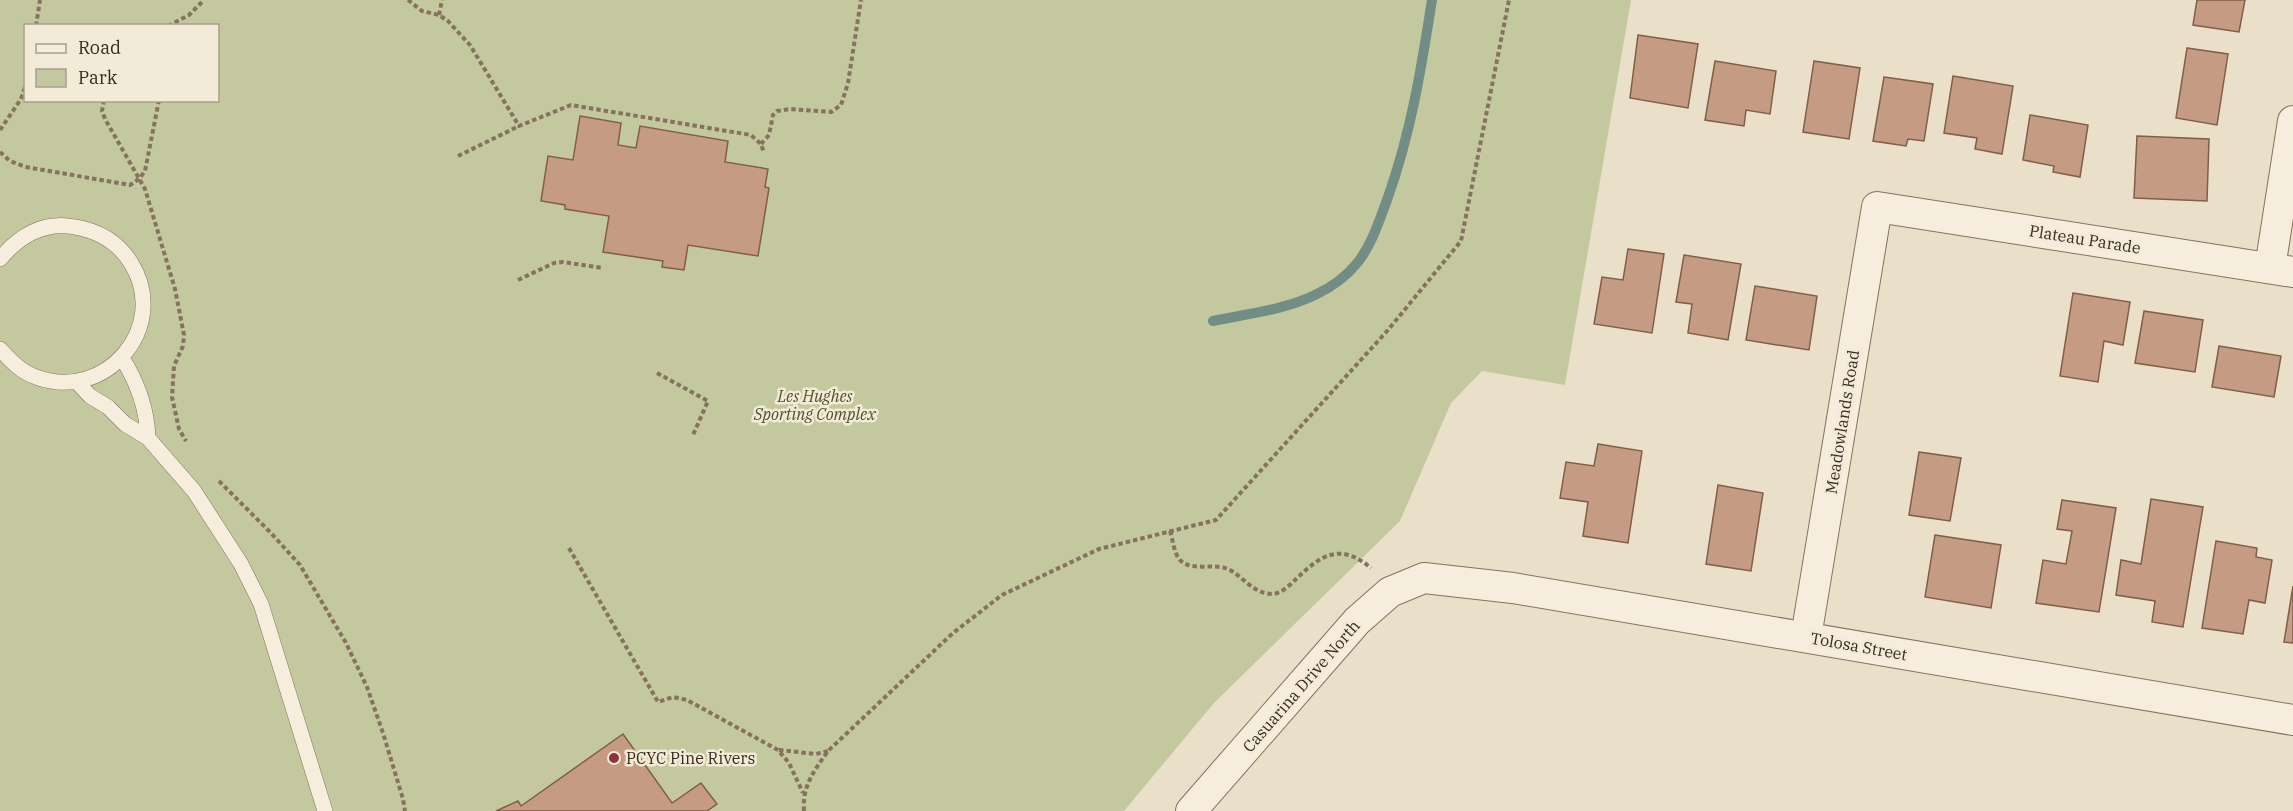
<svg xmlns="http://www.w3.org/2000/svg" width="2293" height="811" font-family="'IBM Plex Serif',serif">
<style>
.green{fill:#c4c89e;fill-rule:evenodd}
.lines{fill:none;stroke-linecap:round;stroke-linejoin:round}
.stream{stroke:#718d85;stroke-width:10}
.building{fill:#c59c83;stroke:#825d48;stroke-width:1.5}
.service-casing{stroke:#85725f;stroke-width:16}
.minor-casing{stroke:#85725f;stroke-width:32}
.path{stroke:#85725f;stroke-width:4;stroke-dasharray:4.5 3;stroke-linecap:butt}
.service{stroke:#f6eddc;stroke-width:15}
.minor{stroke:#f6eddc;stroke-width:30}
.poi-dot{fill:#8e3539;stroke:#f3ead8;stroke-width:2}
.labels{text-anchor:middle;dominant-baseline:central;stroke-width:5;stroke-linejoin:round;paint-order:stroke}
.street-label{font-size:16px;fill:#372b21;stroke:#f3ead8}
.park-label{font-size:16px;font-style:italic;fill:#49522a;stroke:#f3ead8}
.poi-label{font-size:16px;fill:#372b21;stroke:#f3ead8;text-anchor:start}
</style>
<rect width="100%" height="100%" fill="#eadfc9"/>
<path class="green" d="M0,0H1631L1565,385L1482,371L1451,403L1400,521L1214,703L1124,811H0ZM26,26H218V100H26Z"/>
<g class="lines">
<path class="stream" d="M1213,321C1246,314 1284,310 1315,295C1330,288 1347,276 1358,262C1372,244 1379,221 1387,200C1411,133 1421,70 1432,0"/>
</g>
<path class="building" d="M2197,0H2245L2239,32L2193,25Z
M1638,35L1698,44L1688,108L1630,98Z
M2187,48L2228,54L2217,125L2176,118Z
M1715,61L1776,71L1770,114L1746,110L1744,126L1705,120Z
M1814,61L1860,68L1849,139L1803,132Z
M1953,76L2013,86L2002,154L1975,149L1977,138L1944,133Z
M1884,77L1933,84L1924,141L1908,139L1906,146L1873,141Z
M2030,115L2088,125L2080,177L2053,172L2054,166L2023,160Z
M580,116L621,123L618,145L636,148L640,126L728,141L725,162L768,169L765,187L769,188L758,256L688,245L684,270L662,267L663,261L603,252L609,216L565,209V205L541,201L548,156L573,160Z
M2137,136L2209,139L2207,201L2134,198Z
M1628,249L1664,254L1652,333L1594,324L1602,277L1623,280Z
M1684,255L1741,264L1728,340L1688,333L1692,304L1676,302Z
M1755,286L1817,296L1809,350L1746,340Z
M2073,293L2130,302L2123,345L2104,341L2098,382L2060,376Z
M2144,311L2203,320L2195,372L2135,363Z
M2219,346L2281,356L2274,397L2212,387Z
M1598,444L1642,451L1628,543L1583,536L1588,502L1560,498L1566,462L1594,466Z
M1919,452L1961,458L1950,521L1909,515Z
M1718,485L1763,493L1751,571L1706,564Z
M2151,499L2203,507L2183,627L2152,622L2155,601L2116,595L2121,560L2141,564Z
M2062,500L2116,508L2099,612L2036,603L2043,560L2066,564L2072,531L2057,529Z
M1935,535L2001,545L1991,608L1925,597Z
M2216,541L2257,548L2256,557L2272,560L2265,603L2249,600L2243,634L2202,628Z
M2293,586V643L2284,642Z
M623,734L672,803L701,783L717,804L707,811H496L518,801L521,806Z"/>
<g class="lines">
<defs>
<path id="service" d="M0,259C19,236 44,221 75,227C99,231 118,242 131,263C171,327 105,403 36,377C21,372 11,361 0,349
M122,358C138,383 147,409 148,438
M77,382L90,396L108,407L125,424L148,438L194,491L241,564L261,604L325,811"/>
<path id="minor" d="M2270,268L2293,121
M1806,637L1877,207L2293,272
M1191,811L1357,621L1390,592L1424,578L1513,588L2293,720"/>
</defs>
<use href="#service" class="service-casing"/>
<use href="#minor" class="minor-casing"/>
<path class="path" d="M408,0L422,11L439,15L448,21L470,45L519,126L571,105L751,135L761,144L764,153
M439,15L442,0
M36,26L40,0
M168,26L189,15L204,0
M104,100L102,111L105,119L145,189L175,289L184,335L183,346L174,366L172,397L179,429L186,441
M0,130L21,99L26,84
M761,144L769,135L773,115L777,111L790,109L831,112L841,105L848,83L861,0
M0,152L10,161L26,167L130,185L139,179L145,171L159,100
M458,156L519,126
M518,280L554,263L563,262L603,268
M657,373L708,401L693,435
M219,481L270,532L300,565L346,643L367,687L383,733L403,799L405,811
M1170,531C1173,540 1174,555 1181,561C1194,572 1215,562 1230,570C1244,578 1254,594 1273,594C1282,593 1290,585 1296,579C1321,555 1340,542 1371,568
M569,548L658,702L673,697L687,700L778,750L789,763L803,793
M779,750L816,754L828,751
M804,811C802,786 814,771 828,751L953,633L1002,595L1099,549L1216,520L1388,330L1461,241L1509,0"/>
<use href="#service" class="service"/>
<use href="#minor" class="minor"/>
</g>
<circle class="poi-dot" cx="614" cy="758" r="6"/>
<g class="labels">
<g class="street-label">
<text transform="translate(2085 239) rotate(9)">Plateau Parade</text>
<text transform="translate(1842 422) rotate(-81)">Meadowlands Road</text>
<text transform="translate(1859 646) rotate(10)">Tolosa Street</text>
<text transform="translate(1301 686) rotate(-49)">Casuarina Drive North</text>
</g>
<g class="park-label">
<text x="815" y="396">Les Hughes<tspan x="815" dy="18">Sporting Complex</tspan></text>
</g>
<g class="poi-label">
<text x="626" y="758">PCYC Pine Rivers</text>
</g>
</g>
<rect x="24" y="24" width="195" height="78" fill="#f3ead8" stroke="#a89e8f" stroke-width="1.5"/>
<rect x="36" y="44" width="30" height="9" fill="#f6eddc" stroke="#a89e8f" stroke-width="1.5"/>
<text x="78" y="54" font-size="18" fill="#372b21">Road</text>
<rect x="36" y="69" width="30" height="18" fill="#c4c89e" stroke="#a89e8f" stroke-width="1.5"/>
<text x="78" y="84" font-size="18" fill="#372b21">Park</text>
</svg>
